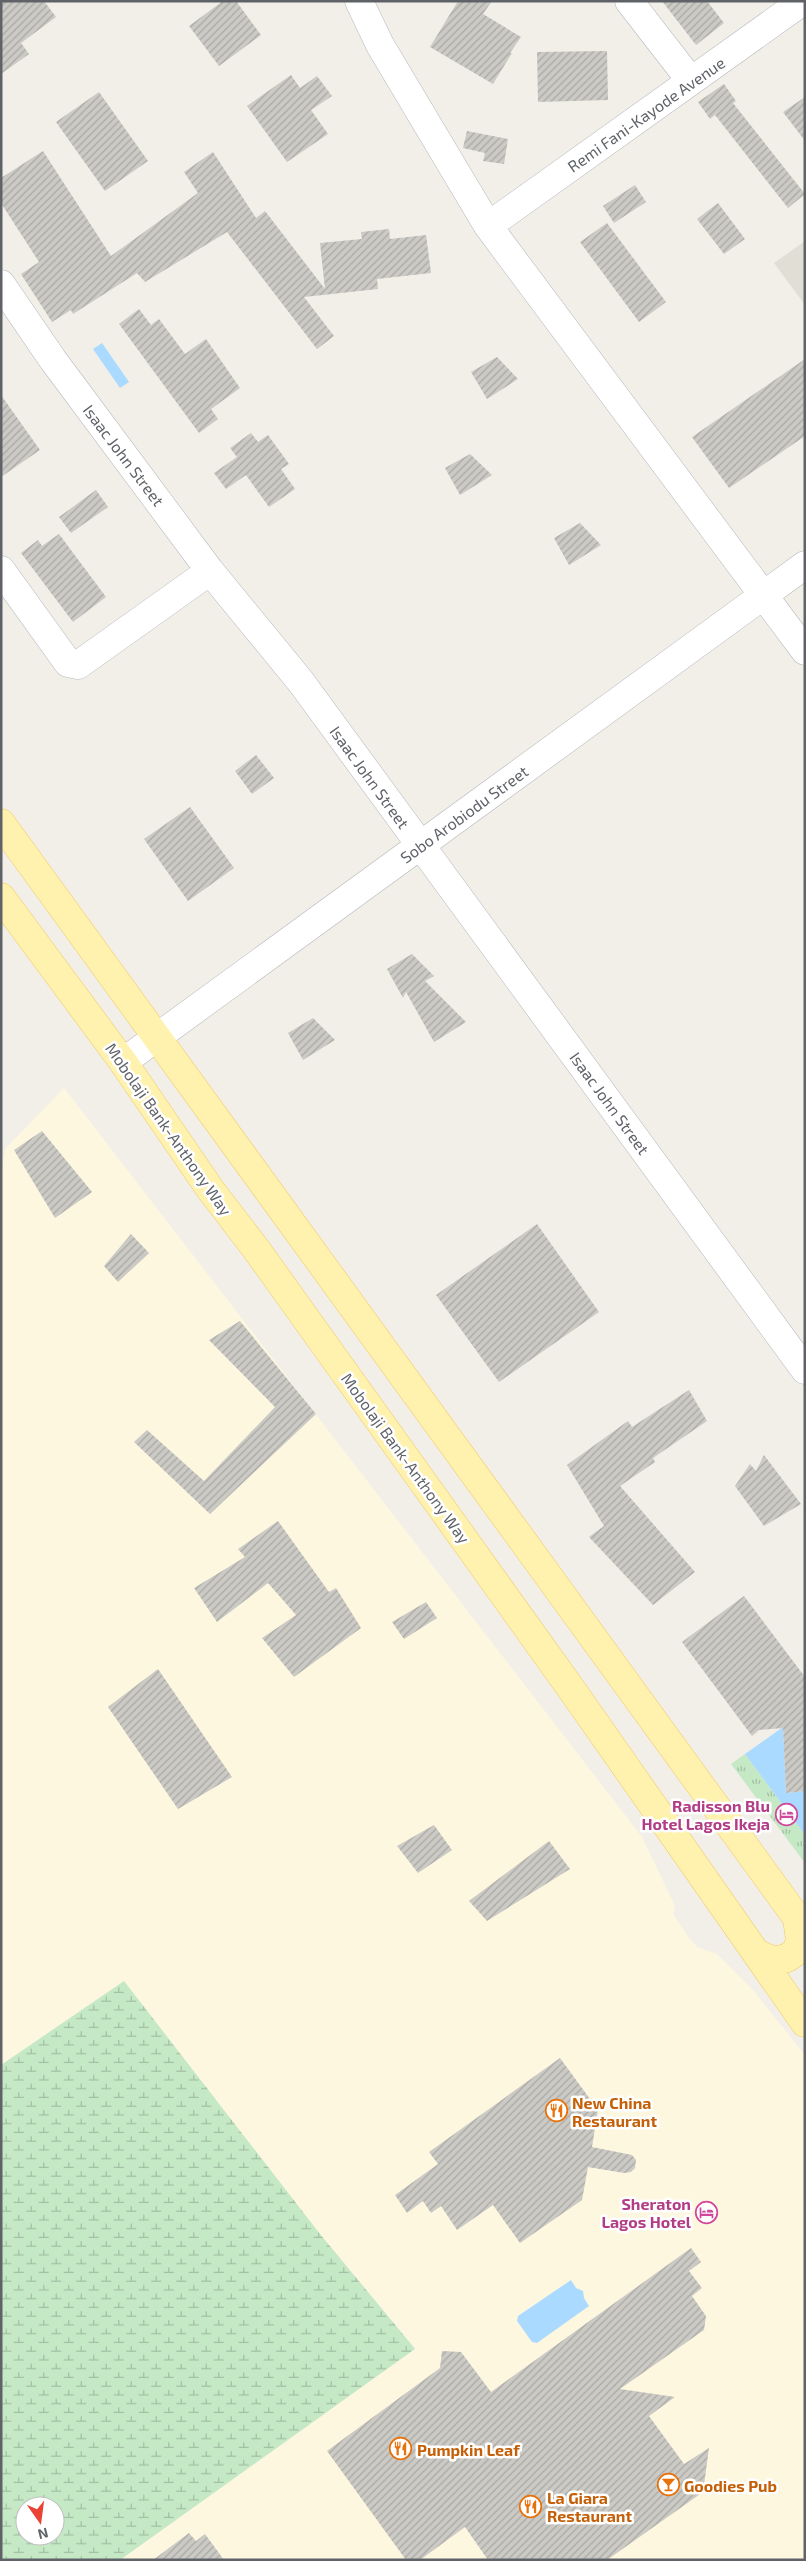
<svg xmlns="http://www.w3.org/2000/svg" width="806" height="2561" font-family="'Exo 2',sans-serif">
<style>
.commercial{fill:#fef7e0}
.education{fill:#e1ded6}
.grass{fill:url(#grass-tufts)}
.wetland{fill:url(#wetland-marsh);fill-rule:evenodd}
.water{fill:#aadaff}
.building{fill:url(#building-hatch)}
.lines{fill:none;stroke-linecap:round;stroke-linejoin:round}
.minor-casing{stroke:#b5b8bc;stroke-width:29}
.major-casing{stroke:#f2c960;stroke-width:29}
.minor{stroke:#fff;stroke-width:28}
.major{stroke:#fff2af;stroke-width:28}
.labels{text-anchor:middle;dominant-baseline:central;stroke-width:5;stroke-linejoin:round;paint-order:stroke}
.street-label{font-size:16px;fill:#5f6368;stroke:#fff}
.hotel-label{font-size:16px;font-weight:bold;fill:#b23c85;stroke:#fff;text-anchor:end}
.food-label{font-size:16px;font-weight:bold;fill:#c56008;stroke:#fff;text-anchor:start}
</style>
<defs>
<pattern id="grass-tufts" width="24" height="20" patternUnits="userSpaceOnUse" patternTransform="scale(1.25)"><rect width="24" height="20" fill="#c5e8c5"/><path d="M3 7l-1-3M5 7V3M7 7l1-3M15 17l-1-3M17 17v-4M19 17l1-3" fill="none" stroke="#a3c0a4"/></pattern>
<pattern id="wetland-marsh" width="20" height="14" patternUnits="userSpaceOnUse" patternTransform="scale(1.25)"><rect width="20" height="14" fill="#c5e8c5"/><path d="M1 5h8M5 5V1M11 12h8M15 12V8" fill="none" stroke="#a3c0a4"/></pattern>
<pattern id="building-hatch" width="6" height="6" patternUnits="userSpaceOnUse" patternTransform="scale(1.25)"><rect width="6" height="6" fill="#cccac5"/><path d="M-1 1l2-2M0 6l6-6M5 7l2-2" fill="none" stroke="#a9a8a4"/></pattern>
</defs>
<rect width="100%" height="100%" fill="#f1efe8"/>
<path class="commercial" d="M64,1088L642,1837L675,1906L673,1914L689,1938L697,1947L717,1954L753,1990L805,2055V2560H120L415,2348L320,2234L1,2065V1173L5,1149Z"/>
<path class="education" d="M805,241V305L774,263Z"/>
<path class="grass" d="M745,1754L805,1835V1863L731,1764Z"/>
<path class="wetland" d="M124,1981L320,2234L415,2349L120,2560H1V2065ZM25,2506H55V2536H25Z"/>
<path class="water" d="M102,343L129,382L120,388L93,349Z
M783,1727L786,1793L805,1791V1835L745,1754Z
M571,2280L576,2288L583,2291L584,2298L589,2306L537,2343L532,2342L517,2321L518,2316Z"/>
<path class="building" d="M1,1H44L56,17L21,43L29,54L1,74Z
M223,1H236L261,35L219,66L189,26Z
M458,1H492L483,14L521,37L510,53H512L493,84L430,47Z
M662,1H707L724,23L696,45Z
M607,51L608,100L538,102L537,52Z
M291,75L300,88L317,76L332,96L311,110L328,134L287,162L247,106Z
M724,84L736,101L733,103L805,194L788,208L715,115L710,119L698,102Z
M99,92L148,161L105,191L56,122Z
M805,97V141L783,112Z
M467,131L508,139L504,164L483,161L485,153L463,148Z
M43,151L111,256L198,193L184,172L213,152L256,218L265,211L325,289L320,243L362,239L361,232L389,229L390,239L426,235L431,273L377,279L378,289L304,297L334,336L317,349L227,232L145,282L137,273L73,314L71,310L52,322L21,274L39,262L1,203V178Z
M635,185L646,202L614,223L603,206Z
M718,203L745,239L724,254L697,219Z
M607,223L666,302L639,322L580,242Z
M139,309L151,325L159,319L185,354L206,339L240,388L211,409L218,419L199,433L119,324Z
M497,357L518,379L487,399L471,372Z
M805,359V436L729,488L692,437Z
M1,395L40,450L1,477Z
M251,433L258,442L268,435L289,464L281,469L295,489L269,507L246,475L226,489L214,473L237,457L230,448Z
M470,454L492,475L460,495L445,468Z
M96,490L108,507L71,533L59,517Z
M580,523L601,545L569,565L554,538Z
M59,534L106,597L73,622L21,553L38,540L42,546Z
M256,755L274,778L252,794L235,771Z
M190,807L234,868L188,901L144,839Z
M412,954L434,976L425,981L466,1022L434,1042L406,992L403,998L387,969Z
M313,1018L335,1040L303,1060L288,1033Z
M42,1131L92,1192L55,1218L14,1150Z
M537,1224L599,1312L499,1382L436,1295Z
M131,1234L149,1253L118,1282L104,1266Z
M240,1321L316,1414L210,1514L134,1442L147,1430L204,1481L275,1407L209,1340Z
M689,1390L707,1421L653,1458L655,1462L620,1486L695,1572L653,1605L589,1537L604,1526L567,1465L628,1421L632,1427Z
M764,1455L801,1504L764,1526L735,1486L750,1464L756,1471Z
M278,1521L329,1592L336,1588L361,1628L294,1677L262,1638L296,1615L268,1583L217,1622L194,1588L245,1557L238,1549Z
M744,1596L805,1677V1791L786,1793L783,1728L759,1730L752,1736L682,1642Z
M426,1602L437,1618L404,1639L392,1622Z
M158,1669L232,1777L178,1809L108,1707Z
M434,1825L452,1850L418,1873L397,1846Z
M549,1841L570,1869L487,1921L469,1901Z
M560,2058L598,2110L592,2147L632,2155L636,2160L635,2168L631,2172L624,2173L588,2167L582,2200L520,2243L493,2205L457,2230L441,2206L431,2213L423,2201L407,2213L395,2195L438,2164L429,2152Z
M691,2248L701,2262L689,2271L702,2288L692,2296L706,2316L704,2330L620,2389L675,2397L649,2416L684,2464L709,2448L703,2492L607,2560H488L465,2527L420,2560H406L327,2451L440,2368L442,2351L461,2352L491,2392Z
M189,2533L196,2541L205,2534L224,2560H153Z"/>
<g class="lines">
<defs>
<path id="minor" d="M359,1L380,45L488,226L805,651
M629,1L691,81
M488,226L803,1
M1,284L53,360L210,571L301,682L805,1370
M1,570L68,663L78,665L210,571
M123,1062L805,565"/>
<path id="major" d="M1,823L805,1929
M1,897L123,1062L210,1189L256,1249L572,1690L805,2023
M756,1953L774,1961L787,1958L797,1951L800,1939L797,1919"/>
</defs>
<use href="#minor" class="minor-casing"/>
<use href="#major" class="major-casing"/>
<use href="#minor" class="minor"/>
<use href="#major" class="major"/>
</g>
<defs>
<symbol id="hotel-ring" viewBox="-11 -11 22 22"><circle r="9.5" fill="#fff" stroke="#d1479c" stroke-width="1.5"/><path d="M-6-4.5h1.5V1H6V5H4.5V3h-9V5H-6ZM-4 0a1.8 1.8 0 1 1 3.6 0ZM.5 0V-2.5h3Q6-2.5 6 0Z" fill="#d1479c"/></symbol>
<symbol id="restaurant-ring" viewBox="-11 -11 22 22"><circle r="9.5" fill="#fff" stroke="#e8710a" stroke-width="1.5"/><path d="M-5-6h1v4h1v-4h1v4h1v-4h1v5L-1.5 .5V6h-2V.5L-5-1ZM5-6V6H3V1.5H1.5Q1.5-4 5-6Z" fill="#e8710a"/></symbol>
<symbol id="bar-ring" viewBox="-11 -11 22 22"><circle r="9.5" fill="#fff" stroke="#e8710a" stroke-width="1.5"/><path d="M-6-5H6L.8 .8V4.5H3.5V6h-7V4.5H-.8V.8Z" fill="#e8710a"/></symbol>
</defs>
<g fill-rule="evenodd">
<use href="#hotel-ring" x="774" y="1802" width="25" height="25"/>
<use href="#restaurant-ring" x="544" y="2098" width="25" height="25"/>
<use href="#hotel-ring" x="694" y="2200" width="25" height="25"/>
<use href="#restaurant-ring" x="388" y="2436" width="25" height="25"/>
<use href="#bar-ring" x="656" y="2472" width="25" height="25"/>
<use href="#restaurant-ring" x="518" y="2494" width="25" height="25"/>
</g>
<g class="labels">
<g class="street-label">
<text transform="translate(646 114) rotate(-35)">Remi Fani-Kayode Avenue</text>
<text transform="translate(124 455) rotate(53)">Isaac John Street</text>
<text transform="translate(370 777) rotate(54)">Isaac John Street</text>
<text transform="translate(464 814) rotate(-36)">Sobo Arobiodu Street</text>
<text transform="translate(610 1103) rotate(54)">Isaac John Street</text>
<text transform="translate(169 1129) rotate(55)">Mobolaji Bank-Anthony Way</text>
<text transform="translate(406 1458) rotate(54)">Mobolaji Bank-Anthony Way</text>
</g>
<g class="hotel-label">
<text x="770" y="1805">Radisson Blu<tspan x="770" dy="18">Hotel Lagos Ikeja</tspan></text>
<text x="691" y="2203">Sheraton<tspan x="691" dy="18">Lagos Hotel</tspan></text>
</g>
<g class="food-label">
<text x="572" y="2102">New China<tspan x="572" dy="18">Restaurant</tspan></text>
<text x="417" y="2449">Pumpkin Leaf</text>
<text x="684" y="2485">Goodies Pub</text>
<text x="547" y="2497">La Giara<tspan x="547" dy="18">Restaurant</tspan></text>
</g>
</g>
<rect width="806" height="2561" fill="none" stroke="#5f6368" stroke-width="5"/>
<g transform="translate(40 2521) rotate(166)"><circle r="24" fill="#ffffff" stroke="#bfc1c3"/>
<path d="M0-4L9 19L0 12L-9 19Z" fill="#ea4335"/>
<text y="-8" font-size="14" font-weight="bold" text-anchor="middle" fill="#5f6368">N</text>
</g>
</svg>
